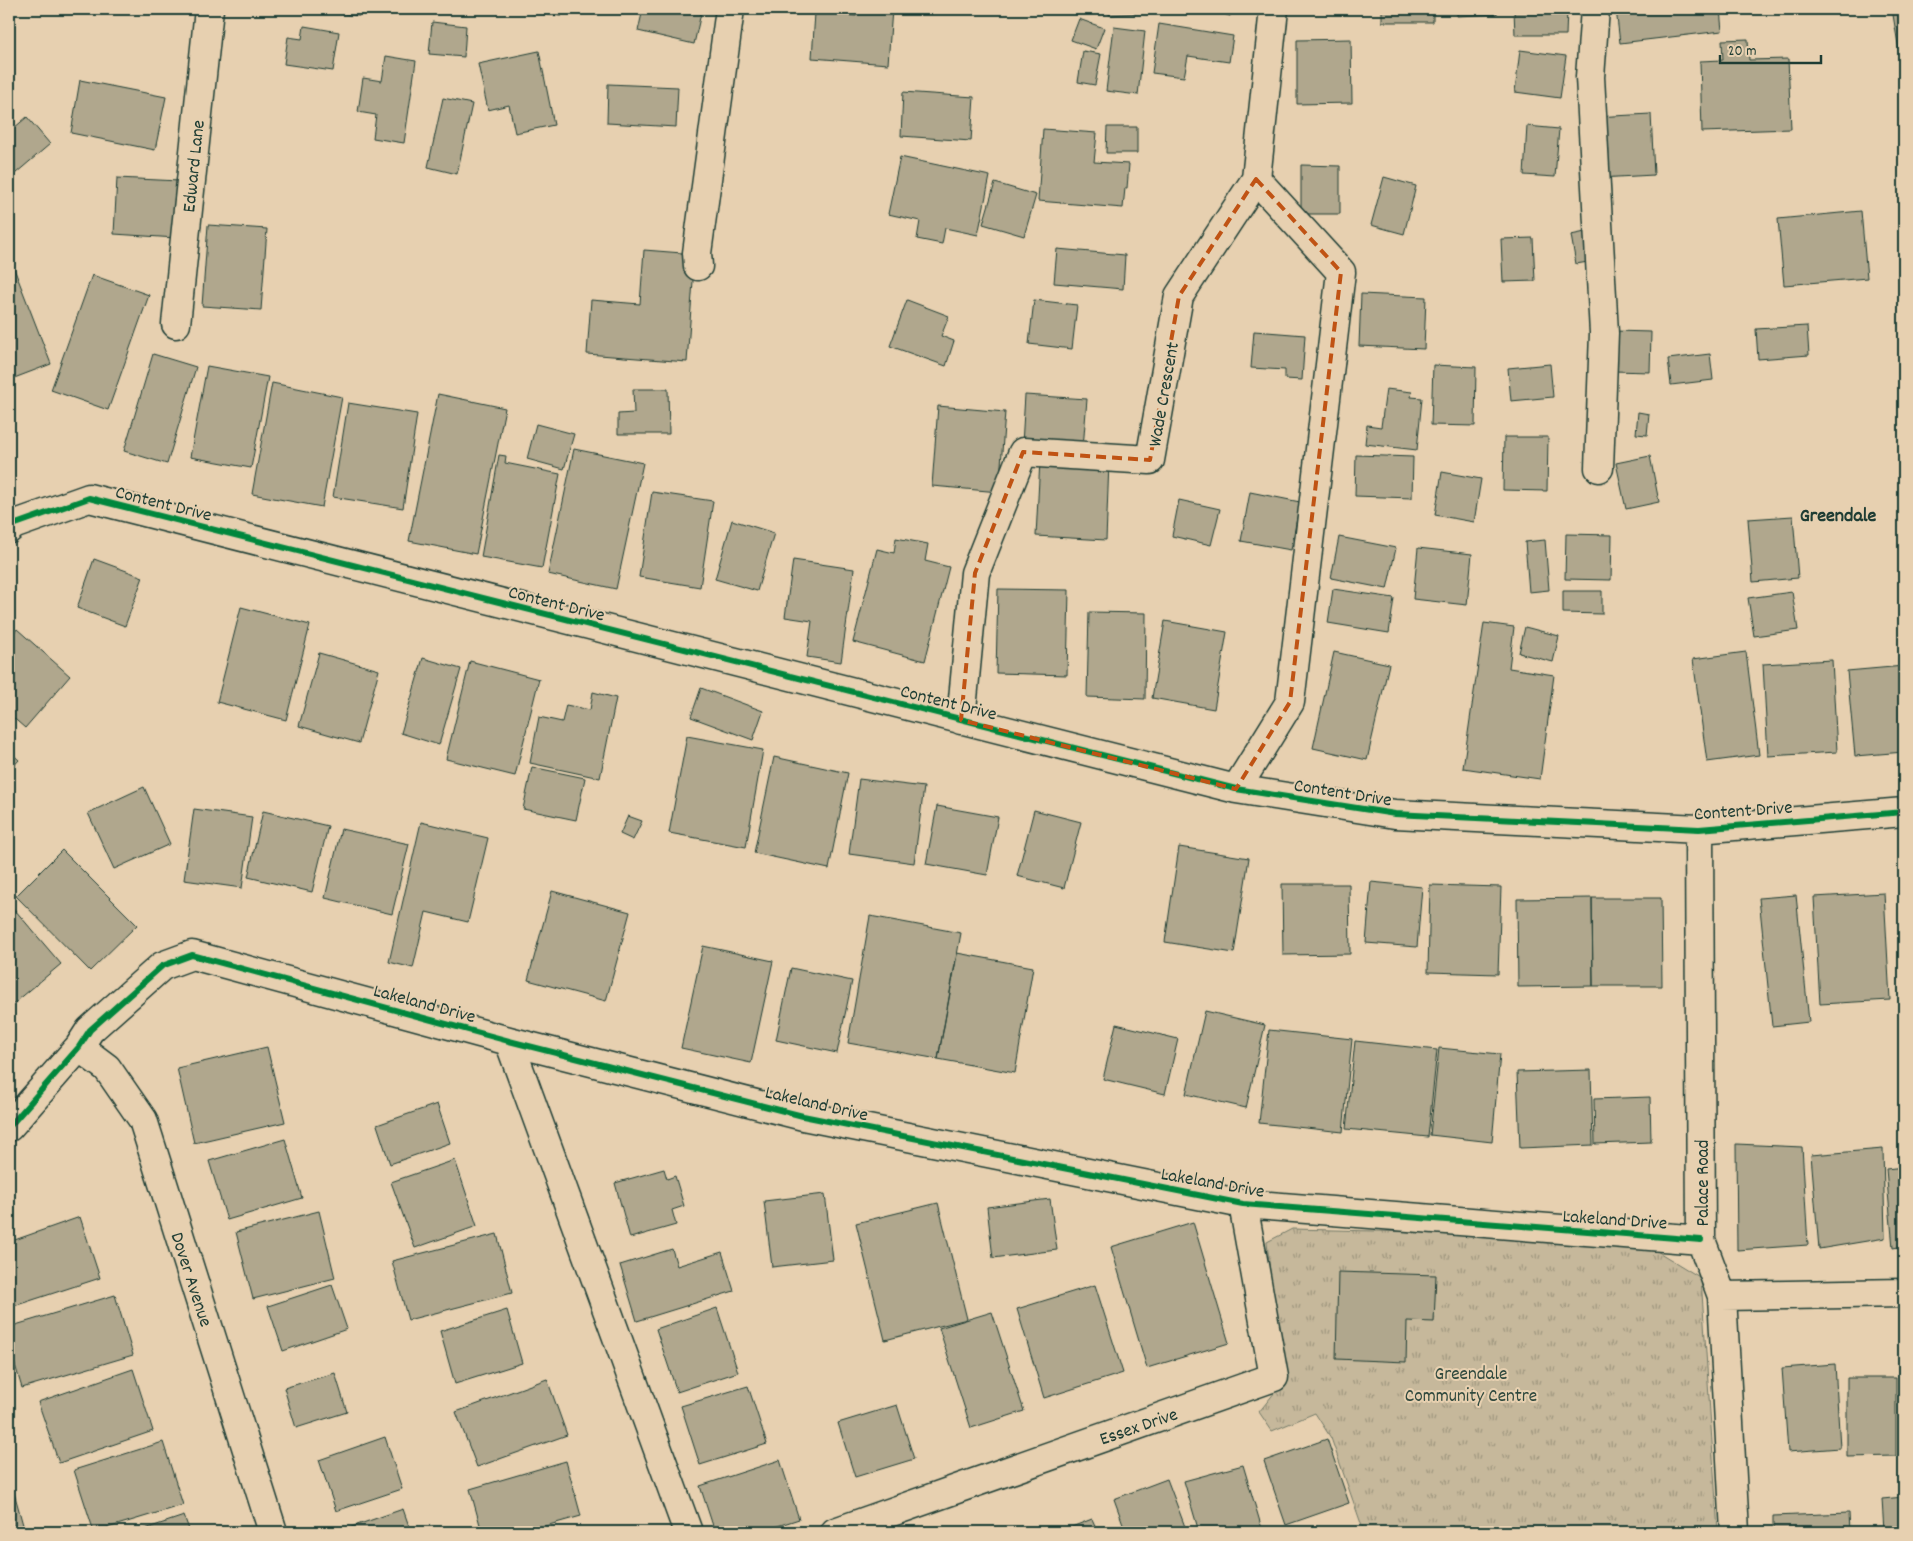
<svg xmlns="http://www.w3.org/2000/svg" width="1913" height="1541" viewBox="0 0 1913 1541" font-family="Dekko,sans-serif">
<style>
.grass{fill:url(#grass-tufts);stroke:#727a68}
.building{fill:#b0a78d;stroke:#1f3d34}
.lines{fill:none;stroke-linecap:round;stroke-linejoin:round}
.street-casing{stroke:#1f3d34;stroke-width:31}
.street{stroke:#e7d0b0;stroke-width:28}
.cycleway-casing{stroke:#e7d0b0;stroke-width:9}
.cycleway{stroke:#00873e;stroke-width:6}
.marked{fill:none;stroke:#c05314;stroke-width:4;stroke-dasharray:10 6;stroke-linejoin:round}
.labels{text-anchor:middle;stroke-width:4;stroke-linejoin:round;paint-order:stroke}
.street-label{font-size:19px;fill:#1f3d34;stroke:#e7d0b0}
.park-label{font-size:19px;fill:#30493e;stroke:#e7d0b0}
.neighbourhood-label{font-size:20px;font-weight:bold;fill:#1f3d34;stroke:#e7d0b0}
</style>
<defs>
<pattern id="grass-tufts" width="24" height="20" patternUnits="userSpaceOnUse" patternTransform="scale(1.25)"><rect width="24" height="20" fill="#c6b89b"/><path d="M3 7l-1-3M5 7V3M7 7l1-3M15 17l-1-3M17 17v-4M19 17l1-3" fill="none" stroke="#a0977f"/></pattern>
</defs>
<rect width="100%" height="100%" fill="#e7d0b0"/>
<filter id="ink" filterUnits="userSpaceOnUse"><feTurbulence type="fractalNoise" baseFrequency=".02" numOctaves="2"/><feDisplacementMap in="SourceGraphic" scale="10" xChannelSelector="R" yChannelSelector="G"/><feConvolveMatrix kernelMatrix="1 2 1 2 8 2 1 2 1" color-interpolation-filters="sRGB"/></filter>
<g filter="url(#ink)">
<path class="grass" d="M 1292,1229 L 1499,1234 L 1647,1245 L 1701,1278 L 1718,1532 L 1364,1532 L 1331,1438 L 1315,1413 L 1272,1431 L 1259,1412 L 1287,1377 L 1279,1365 L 1267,1242 Z"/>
<path class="building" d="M 328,9 L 359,9 L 359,16 L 328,12 Z
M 532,9 L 562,9 L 561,16 L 531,13 Z
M 643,9 L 683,9 L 701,13 L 694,44 L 638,31 Z
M 857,9 L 892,9 L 888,64 L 812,58 L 815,13 L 856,16 Z
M 1109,9 L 1145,9 L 1145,13 L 1109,15 Z
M 1206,9 L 1233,9 L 1230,16 Z
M 1382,9 L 1433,9 L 1433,22 L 1382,22 Z
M 1457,9 L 1497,9 L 1497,14 L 1457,16 Z
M 1616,9 L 1720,9 L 1722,31 L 1620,43 Z
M 1892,9 L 1904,9 L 1904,61 L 1901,62 Z
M 1514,10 L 1567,10 L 1566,35 L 1515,35 Z
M 1079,19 L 1104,28 L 1096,49 L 1071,40 Z
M 432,22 L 466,26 L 464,57 L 429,54 Z
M 1159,24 L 1233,36 L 1229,62 L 1188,56 L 1184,77 L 1152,73 Z
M 304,26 L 339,32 L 333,71 L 284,64 L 288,37 L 302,39 Z
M 1114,27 L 1145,31 L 1138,95 L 1106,91 Z
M 1351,39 L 1352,103 L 1297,104 L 1297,40 Z
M 1748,39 L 1749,60 L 1788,59 L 1791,129 L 1702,132 L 1700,61 L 1723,60 L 1722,40 Z
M 1520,50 L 1566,56 L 1560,98 L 1515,92 Z
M 539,51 L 554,125 L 515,133 L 509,105 L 488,110 L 478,64 Z
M 1083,51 L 1101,54 L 1095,85 L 1078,82 Z
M 386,56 L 416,61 L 404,143 L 373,138 L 376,115 L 358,112 L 363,78 L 382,81 Z
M 80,80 L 166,97 L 155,150 L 71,133 Z
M 608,84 L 678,87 L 676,127 L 607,123 Z
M 903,92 L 974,97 L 971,141 L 901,136 Z
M 443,98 L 472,104 L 457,174 L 428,167 Z
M 1651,114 L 1654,175 L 1599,178 L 1595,117 Z
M 27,117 L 50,144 L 9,179 L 9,122 L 14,128 Z
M 1527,126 L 1559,129 L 1555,177 L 1524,175 Z
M 1107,127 L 1137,127 L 1137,153 L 1106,153 Z
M 1043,129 L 1097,133 L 1094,162 L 1129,164 L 1127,188 L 1125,188 L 1123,208 L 1038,201 Z
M 900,157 L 990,176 L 978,235 L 945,228 L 942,244 L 917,239 L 920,221 L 888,214 Z
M 1301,165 L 1340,166 L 1340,214 L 1301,214 Z
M 1384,177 L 1416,186 L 1404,234 L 1371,225 Z
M 117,178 L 179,181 L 176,238 L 114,234 Z
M 995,183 L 1036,195 L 1024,236 L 983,224 Z
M 1861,211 L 1867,278 L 1784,285 L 1778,219 Z
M 208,225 L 267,229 L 261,310 L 202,306 Z
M 1590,231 L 1594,261 L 1576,264 L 1571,235 Z
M 1533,238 L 1535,281 L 1503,282 L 1501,239 Z
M 1057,249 L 1125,255 L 1123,289 L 1054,283 Z
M 644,250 L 695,254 L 687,362 L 587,354 L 591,300 L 640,304 Z
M 13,266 L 51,364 L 9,380 L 9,267 Z
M 92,275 L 149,295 L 108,410 L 51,390 Z
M 1361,294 L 1426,297 L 1424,349 L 1359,346 Z
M 907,300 L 949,316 L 941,336 L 954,341 L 946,366 L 890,346 Z
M 1034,300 L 1077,305 L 1072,349 L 1029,344 Z
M 1807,326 L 1809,355 L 1758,359 L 1756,329 Z
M 1254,331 L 1305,335 L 1302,380 L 1285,379 L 1285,370 L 1251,368 Z
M 1614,331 L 1651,332 L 1650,372 L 1613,371 Z
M 153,354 L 196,367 L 167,464 L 124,451 Z
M 1710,354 L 1713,380 L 1671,385 L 1668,359 Z
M 1550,364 L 1553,397 L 1511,401 L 1508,368 Z
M 1433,365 L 1476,367 L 1475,426 L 1431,425 Z
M 207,366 L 268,377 L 251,468 L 190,457 Z
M 272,383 L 342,397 L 322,507 L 252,494 Z
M 633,389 L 668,389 L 669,434 L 618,434 L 618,414 L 634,413 Z
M 1386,389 L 1412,392 L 1411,397 L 1422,398 L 1417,450 L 1365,444 L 1367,425 L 1381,427 Z
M 438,394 L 505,408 L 476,554 L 409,541 Z
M 1025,395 L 1087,399 L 1083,448 L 1022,444 Z
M 348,403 L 417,414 L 403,508 L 333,497 Z
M 938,406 L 1005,412 L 999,492 L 932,486 Z
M 1638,412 L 1649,414 L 1647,435 L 1636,434 Z
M 536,424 L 574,434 L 564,469 L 527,459 Z
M 1504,437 L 1548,437 L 1547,491 L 1503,490 Z
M 574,449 L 643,463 L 616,589 L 548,574 Z
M 499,455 L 506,456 L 505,463 L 560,474 L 542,568 L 481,557 Z
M 1356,455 L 1413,457 L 1412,498 L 1355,496 Z
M 1650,456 L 1659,502 L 1626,509 L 1616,463 Z
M 1040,460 L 1109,463 L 1106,540 L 1036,536 Z
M 1442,472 L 1481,479 L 1474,522 L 1435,515 Z
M 652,492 L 713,501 L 700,587 L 639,577 Z
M 1250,492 L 1300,502 L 1291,550 L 1241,541 Z
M 1179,500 L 1220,509 L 1211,545 L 1172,536 Z
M 1793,516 L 1798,578 L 1753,582 L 1748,519 Z
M 732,520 L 774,533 L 757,591 L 715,579 Z
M 1566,534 L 1612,535 L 1611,580 L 1565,579 Z
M 1339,537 L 1396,548 L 1387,589 L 1331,578 Z
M 896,538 L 928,544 L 925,561 L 949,567 L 925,661 L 853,642 L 877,549 L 894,553 Z
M 1545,540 L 1549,590 L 1529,592 L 1525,542 Z
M 1418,548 L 1472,554 L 1467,605 L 1413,599 Z
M 94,559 L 143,577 L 125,626 L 77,608 Z
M 793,560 L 854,569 L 841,662 L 807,657 L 812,621 L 785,617 Z
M 998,589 L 1069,590 L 1067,675 L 996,673 Z
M 1333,589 L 1394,598 L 1389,633 L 1328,623 Z
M 1563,591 L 1602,591 L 1602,614 L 1563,613 Z
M 1792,592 L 1798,630 L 1754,636 L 1748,598 Z
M 241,607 L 310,625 L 286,720 L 217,702 Z
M 1089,612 L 1146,613 L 1145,699 L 1087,697 Z
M 1165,621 L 1227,632 L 1214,709 L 1152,698 Z
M 1484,623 L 1514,627 L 1509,668 L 1554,675 L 1540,779 L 1463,768 Z
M 1525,627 L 1559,636 L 1553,662 L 1519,653 Z
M 17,629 L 70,676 L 25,728 L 9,714 L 9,639 Z
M 1334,652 L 1389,664 L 1367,760 L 1313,748 Z
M 1746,652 L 1759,755 L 1707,762 L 1693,659 Z
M 319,653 L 379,670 L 359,743 L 299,726 Z
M 423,658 L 461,669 L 439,745 L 401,733 Z
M 1832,660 L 1837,752 L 1768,756 L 1763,664 Z
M 470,661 L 539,679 L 515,776 L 446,759 Z
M 1904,666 L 1904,752 L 1855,756 L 1847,671 Z
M 701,688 L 763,711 L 753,740 L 691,717 Z
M 593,692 L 616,698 L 600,778 L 530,763 L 539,717 L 562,722 L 566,705 L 590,710 Z
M 687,736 L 763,750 L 746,847 L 669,833 Z
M 9,751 L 19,760 L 9,771 Z
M 774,757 L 848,773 L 829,869 L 754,853 Z
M 532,767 L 585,778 L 576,820 L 523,809 Z
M 859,779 L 924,787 L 914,863 L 849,854 Z
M 144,787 L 170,844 L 114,869 L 88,813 Z
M 937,806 L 998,817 L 987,875 L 926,864 Z
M 194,809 L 252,817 L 242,888 L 184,880 Z
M 1034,810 L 1081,822 L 1064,888 L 1017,876 Z
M 263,811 L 328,826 L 312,892 L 248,877 Z
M 628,816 L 642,821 L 633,840 L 620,834 Z
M 421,822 L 488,838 L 468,922 L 426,912 L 413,968 L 389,962 Z
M 341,829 L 409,844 L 392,914 L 325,898 Z
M 1179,847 L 1249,858 L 1234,953 L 1165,942 Z
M 62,850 L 137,925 L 90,971 L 16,896 Z
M 1371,882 L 1422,887 L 1417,947 L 1366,943 Z
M 1282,884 L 1349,884 L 1350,954 L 1283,955 Z
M 1430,885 L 1501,887 L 1498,974 L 1428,972 Z
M 552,891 L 630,912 L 606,1001 L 528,980 Z
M 1884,893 L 1890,1000 L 1820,1004 L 1814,897 Z
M 1796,895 L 1809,1022 L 1772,1026 L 1759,898 Z
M 1592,898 L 1661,898 L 1662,986 L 1593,986 Z
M 1592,898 L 1593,986 L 1518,987 L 1517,899 Z
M 9,903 L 61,964 L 11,1006 L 9,1003 Z
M 870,916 L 961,933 L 938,1059 L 848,1043 Z
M 703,946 L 773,961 L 751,1063 L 681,1048 Z
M 957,953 L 1033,967 L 1015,1073 L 938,1059 Z
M 791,968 L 852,981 L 837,1053 L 776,1040 Z
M 1205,1011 L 1265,1025 L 1246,1108 L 1186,1094 Z
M 1116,1024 L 1178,1039 L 1165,1094 L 1103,1079 Z
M 1269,1030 L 1352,1039 L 1343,1132 L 1259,1123 Z
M 1355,1041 L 1437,1050 L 1428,1137 L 1346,1129 Z
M 267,1047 L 285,1122 L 194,1143 L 177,1068 Z
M 1439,1048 L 1500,1054 L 1492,1142 L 1430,1135 Z
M 1591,1070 L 1593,1145 L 1520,1148 L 1517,1072 Z
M 1650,1097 L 1651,1142 L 1595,1144 L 1594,1099 Z
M 437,1104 L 450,1143 L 390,1164 L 377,1125 Z
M 285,1139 L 302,1198 L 227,1220 L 209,1161 Z
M 1736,1144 L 1802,1147 L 1808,1245 L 1737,1250 Z
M 1883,1149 L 1885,1238 L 1819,1249 L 1811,1155 Z
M 455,1160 L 477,1226 L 415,1248 L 391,1182 Z
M 1904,1167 L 1904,1246 L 1893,1248 L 1886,1169 Z
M 664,1169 L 667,1179 L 675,1176 L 684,1206 L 672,1210 L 676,1225 L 630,1238 L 615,1183 Z
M 825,1194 L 833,1260 L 772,1267 L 764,1201 Z
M 1050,1199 L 1057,1250 L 993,1258 L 987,1207 Z
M 938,1203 L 967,1319 L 885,1340 L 856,1223 Z
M 319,1211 L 335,1278 L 253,1299 L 236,1232 Z
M 80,1217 L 100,1278 L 14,1306 L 9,1292 L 9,1242 Z
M 1193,1222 L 1229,1343 L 1147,1368 L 1111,1247 Z
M 497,1234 L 512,1293 L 408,1320 L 392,1261 Z
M 672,1249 L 677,1266 L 722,1252 L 734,1291 L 637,1321 L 620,1265 Z
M 1338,1272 L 1436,1275 L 1434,1322 L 1407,1321 L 1406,1362 L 1336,1359 Z
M 332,1285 L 347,1329 L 283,1351 L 268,1306 Z
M 1095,1285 L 1123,1373 L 1044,1398 L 1017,1309 Z
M 115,1295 L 133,1355 L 22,1388 L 9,1345 L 9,1327 Z
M 717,1308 L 738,1372 L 677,1392 L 656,1329 Z
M 507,1310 L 522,1363 L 455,1384 L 440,1331 Z
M 992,1312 L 1024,1411 L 971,1428 L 939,1328 Z
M 1835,1364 L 1840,1448 L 1788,1452 L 1782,1368 Z
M 133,1369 L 153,1431 L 59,1463 L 38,1402 Z
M 335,1373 L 347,1412 L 296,1428 L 284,1388 Z
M 1847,1378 L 1896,1378 L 1896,1456 L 1847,1457 Z
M 547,1379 L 567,1435 L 477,1467 L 456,1412 Z
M 748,1386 L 767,1444 L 700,1465 L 681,1406 Z
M 897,1405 L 914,1459 L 855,1477 L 838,1423 Z
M 385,1437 L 402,1489 L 336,1511 L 319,1460 Z
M 1327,1439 L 1349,1503 L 1286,1525 L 1264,1461 Z
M 163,1442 L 183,1505 L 94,1532 L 74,1470 Z
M 780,1460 L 799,1519 L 759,1532 L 715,1532 L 700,1486 Z
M 566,1461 L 581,1516 L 524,1532 L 482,1532 L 470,1489 Z
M 1243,1465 L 1263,1532 L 1199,1532 L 1184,1481 Z
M 1167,1479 L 1187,1532 L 1126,1532 L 1114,1499 Z
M 13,1489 L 25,1532 L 9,1532 L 9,1491 Z
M 1904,1497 L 1904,1532 L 1884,1532 L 1882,1499 Z
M 403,1509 L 411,1532 L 337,1532 Z
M 1849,1513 L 1850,1532 L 1773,1532 L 1773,1516 Z
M 184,1516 L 190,1532 L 136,1532 Z
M 1092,1519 L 1098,1532 L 1059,1532 Z"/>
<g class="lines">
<g class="street-casing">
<path id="street" d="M 1595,9 L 1590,77 L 1604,333 L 1599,468
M 698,266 L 697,253 L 730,9
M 176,324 L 209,9
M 9,529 L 13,525 L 89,498 L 1236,789 L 1395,814 L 1699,829 L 1904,812
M 961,720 L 975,573 L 1023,452 L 1150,460 L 1179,296 L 1256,179 L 1274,9
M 1236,789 L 1290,702 L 1341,272 L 1256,179
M 1699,829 L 1701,1240 L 1722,1296 L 1735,1532
M 509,1041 L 688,1532
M 79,1047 L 107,1068 L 143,1120 L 273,1532
M 9,1127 L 79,1047 L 90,1030 L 162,966 L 192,955 L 509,1041 L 803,1116 L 1243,1204 L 1701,1240
M 1722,1296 L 1904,1293
M 835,1532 L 1274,1377 L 1243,1204"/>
</g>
<use href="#street" class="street"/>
<g class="cycleway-casing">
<path id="cycleway" d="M 9,529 L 13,525 L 89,498 L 1236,789 L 1395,814 L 1699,829 L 1904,812
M 9,1127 L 79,1047 L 90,1030 L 162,966 L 192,955 L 509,1041 L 803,1116 L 1243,1204 L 1701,1240"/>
</g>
<use href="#cycleway" class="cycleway"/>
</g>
</g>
<path class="marked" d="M 1256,179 L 1341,272 L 1290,702 L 1236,789 L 961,720 L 975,573 L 1023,452 L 1150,460 L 1179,296 Z"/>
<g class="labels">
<g class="street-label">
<text transform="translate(192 166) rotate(-84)" y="7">Edward Lane</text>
<text transform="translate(1162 394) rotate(-80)" y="7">Wade Crescent</text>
<text transform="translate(164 502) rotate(14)" y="7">Content Drive</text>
<text transform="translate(557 602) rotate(14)" y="7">Content Drive</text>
<text transform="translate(949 701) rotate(14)" y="7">Content Drive</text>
<text transform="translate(1343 791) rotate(9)" y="7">Content Drive</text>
<text transform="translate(1743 809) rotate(-4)" y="7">Content Drive</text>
<text transform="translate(425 1002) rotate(15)" y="7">Lakeland Drive</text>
<text transform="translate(817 1102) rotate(13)" y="7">Lakeland Drive</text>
<text transform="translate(1213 1181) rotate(10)" y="7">Lakeland Drive</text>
<text transform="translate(1701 1183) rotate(-90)" y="7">Palace Road</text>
<text transform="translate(1615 1218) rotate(4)" y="7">Lakeland Drive</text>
<text transform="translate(193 1279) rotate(72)" y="7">Dover Avenue</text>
<text transform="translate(1138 1425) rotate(-19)" y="7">Essex Drive</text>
</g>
<g class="park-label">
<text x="1471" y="1379">Greendale<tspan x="1471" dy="22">Community Centre</tspan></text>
</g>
<g class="neighbourhood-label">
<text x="1838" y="521">Greendale</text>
</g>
</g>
<rect width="1913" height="1541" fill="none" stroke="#e7d0b0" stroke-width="30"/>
<rect x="15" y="15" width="1883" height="1511" fill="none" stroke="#1f3d34" stroke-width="2" filter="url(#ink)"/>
<path d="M1720 55v8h101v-8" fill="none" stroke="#1f3d34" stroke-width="2.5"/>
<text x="1728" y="55" font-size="15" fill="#1f3d34" stroke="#e7d0b0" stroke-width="4" paint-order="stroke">20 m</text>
</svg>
